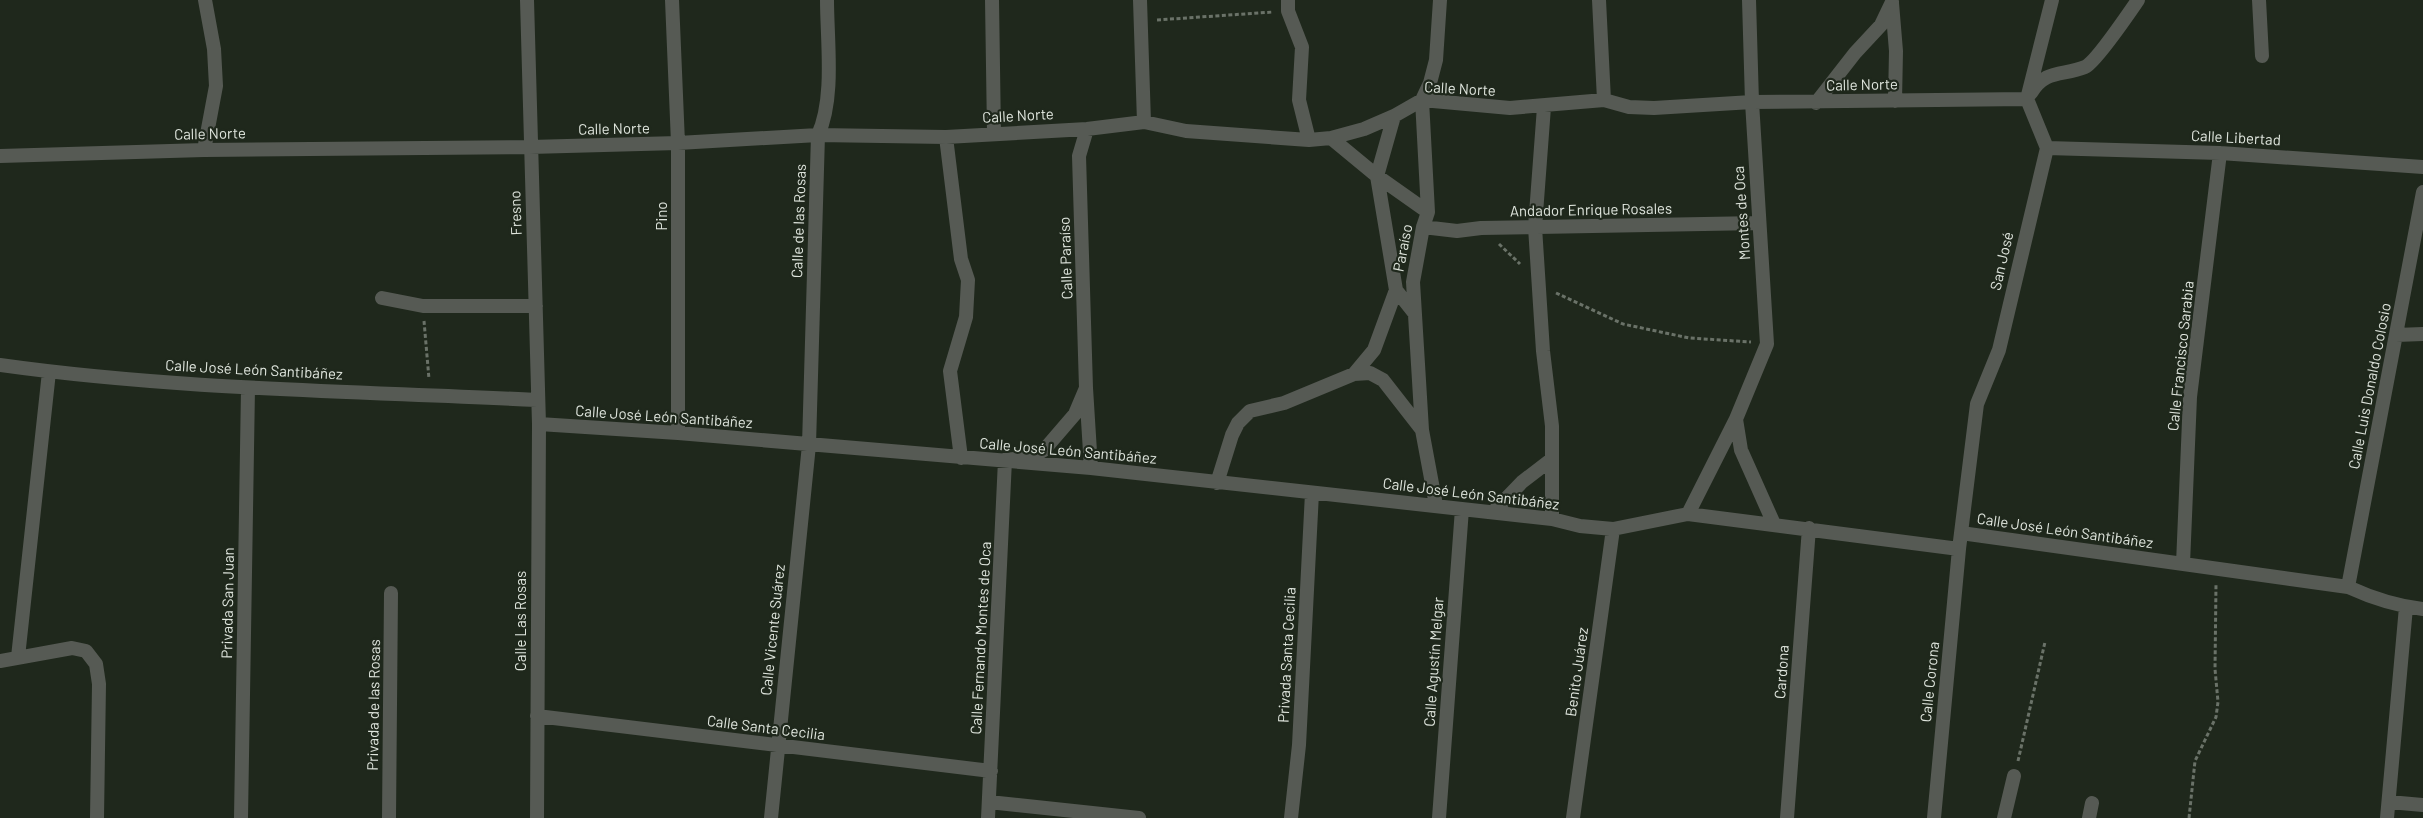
<svg xmlns="http://www.w3.org/2000/svg" width="2423" height="818" viewBox="0 0 2423 818" font-family="Barlow,sans-serif">
<style>
.lines{fill:none;stroke-linecap:round;stroke-linejoin:round}
.path{stroke:#6a7268;stroke-width:3;stroke-dasharray:4 2.5;stroke-linecap:butt}
.minor{stroke:#565a54;stroke-width:14}
.labels{text-anchor:middle;stroke-width:4.5;stroke-linejoin:round;paint-order:stroke}
.street-label{font-size:15px;fill:#dfe5dd;stroke:#1f281c}
</style>
<rect width="100%" height="100%" fill="#1f281c"/>
<g class="lines">
<path class="path" d="M 1157,20 L 1273,12
M 1499,244 L 1520,264
M 1556,293 L 1623,324 L 1689,338 L 1751,342
M 424,321 L 429,379
M 2018,761 L 2045,642
M 2189,818 L 2195,761 L 2216,717 L 2218,702 L 2215,669 L 2216,584"/>
<path class="minor" d="M 527,0 L 539,424 L 537,818
M 672,0 L 678,143 L 678,433
M 992,0 L 994,133
M 1140,0 L 1144,122
M 1288,0 L 1288,11 L 1302,47 L 1299,100 L 1309,140
M 1599,0 L 1604,100
M 2259,0 L 2262,56
M 1892,3 L 1896,51 L 1895,101
M 2031,93 C 2045,69 2063,76 2085,67 C 2096,62 2129,13 2138,0
M 1816,103 L 1855,53 L 1881,25 L 1892,2
M 1544,107 L 1535,227 L 1543,351 L 1552,426 L 1552,519
M 1394,116 L 1377,176 L 1396,290 L 1415,314
M 1087,129 L 1079,156 L 1086,388 L 1091,468
M 946,137 L 961,259 L 968,280 L 966,317 L 950,371 L 961,458
M 1331,138 L 1377,176 L 1428,212
M 2047,148 L 2220,153 L 2423,167
M 204,150 L 216,86 L 214,49 L 205,0
M 0,156 L 204,150 L 530,147 L 678,143 L 818,135 L 946,137 L 1087,129 L 1144,122 L 1186,131 L 1309,140 L 1331,138 L 1364,129 L 1394,116 L 1422,100 L 1510,108 L 1604,100 L 1629,107 L 1654,108 L 1752,102 L 2027,99
M 1423,227 L 1457,231 L 1481,228 L 1759,223
M 382,298 L 423,306 L 536,306
M 2396,335 L 2423,334
M 0,365 C 178,390 358,391 537,400
M 1354,374 L 1374,350 L 1396,290
M 1736,419 L 1741,450 L 1774,524
M 539,424 L 678,433 L 1091,468 L 1552,519 L 1580,526 L 1613,529 L 1688,514 L 1959,549 L 1961,533 L 2348,587 C 2372,598 2397,606 2423,609
M 1217,483 L 1232,435 L 1238,423 L 1250,411 L 1284,403 L 1354,374 L 1370,373 L 1383,380 L 1422,430
M 1436,505 L 1422,430 L 1413,282 L 1423,227 L 1428,212 L 1422,100 L 1430,83 L 1436,60 L 1440,0
M 1493,512 L 1522,482 L 1552,459
M 1688,514 L 1736,419 L 1767,344 L 1752,102 L 1749,0
M 1961,533 L 1977,404 L 1999,350 L 2047,148 L 2027,99 L 2052,0
M 2183,564 L 2190,397 L 2220,153
M 2348,587 L 2423,192
M 18,657 L 49,372
M 0,661 L 72,648 L 86,651 L 96,664 L 99,684 L 97,818
M 537,716 L 991,771
M 989,802 L 1139,818
M 2389,802 L 2423,805
M 241,818 L 248,388
M 389,818 L 391,593
M 771,818 L 809,445 L 818,135 C 835,98 827,41 827,0
M 988,818 L 1005,460 L 1032,457 L 1044,450 L 1075,414 L 1086,388
M 1291,818 L 1299,745 L 1312,493
M 1439,818 L 1462,509
M 1573,818 L 1613,529
M 1787,818 L 1809,528
M 1934,818 L 1959,549
M 2004,818 L 2014,776
M 2089,818 L 2092,803
M 2387,818 L 2406,607"/>
</g>
<g class="labels">
<g class="street-label">
<text transform="translate(1862 85) rotate(-1)" y="5">Calle Norte</text>
<text transform="translate(1460 89) rotate(3)" y="5">Calle Norte</text>
<text transform="translate(1018 116) rotate(-3)" y="5">Calle Norte</text>
<text transform="translate(614 129) rotate(-1)" y="5">Calle Norte</text>
<text transform="translate(210 134) rotate(-1)" y="5">Calle Norte</text>
<text transform="translate(2236 138) rotate(3)" y="5">Calle Libertad</text>
<text transform="translate(1591 210) rotate(-1)" y="5">Andador Enrique Rosales</text>
<text transform="translate(516 213) rotate(-92)" y="5">Fresno</text>
<text transform="translate(1742 213) rotate(-94)" y="5">Montes de Oca</text>
<text transform="translate(662 216) rotate(-90)" y="5">Pino</text>
<text transform="translate(799 221) rotate(-88)" y="5">Calle de las Rosas</text>
<text transform="translate(1403 248) rotate(-79)" y="5">Paraíso</text>
<text transform="translate(1066 258) rotate(-92)" y="5">Calle Paraíso</text>
<text transform="translate(2002 261) rotate(-77)" y="5">San José</text>
<text transform="translate(2181 356) rotate(-84)" y="5">Calle Francisco Sarabia</text>
<text transform="translate(254 370) rotate(3)" y="5">Calle José León Santibáñez</text>
<text transform="translate(2370 386) rotate(-79)" y="5">Calle Luis Donaldo Colosio</text>
<text transform="translate(664 417) rotate(4)" y="5">Calle José León Santibáñez</text>
<text transform="translate(1068 451) rotate(5)" y="5">Calle José León Santibáñez</text>
<text transform="translate(1471 494) rotate(7)" y="5">Calle José León Santibáñez</text>
<text transform="translate(2065 531) rotate(8)" y="5">Calle José León Santibáñez</text>
<text transform="translate(228 603) rotate(-89)" y="5">Privada San Juan</text>
<text transform="translate(521 621) rotate(-90)" y="5">Calle Las Rosas</text>
<text transform="translate(773 630) rotate(-84)" y="5">Calle Vicente Suárez</text>
<text transform="translate(981 638) rotate(-87)" y="5">Calle Fernando Montes de Oca</text>
<text transform="translate(1287 655) rotate(-87)" y="5">Privada Santa Cecilia</text>
<text transform="translate(1434 662) rotate(-86)" y="5">Calle Agustín Melgar</text>
<text transform="translate(1577 672) rotate(-82)" y="5">Benito Juárez</text>
<text transform="translate(1782 672) rotate(-86)" y="5">Cardona</text>
<text transform="translate(1930 682) rotate(-84)" y="5">Calle Corona</text>
<text transform="translate(374 705) rotate(-89)" y="5">Privada de las Rosas</text>
<text transform="translate(766 728) rotate(7)" y="5">Calle Santa Cecilia</text>
</g>
</g>
</svg>
